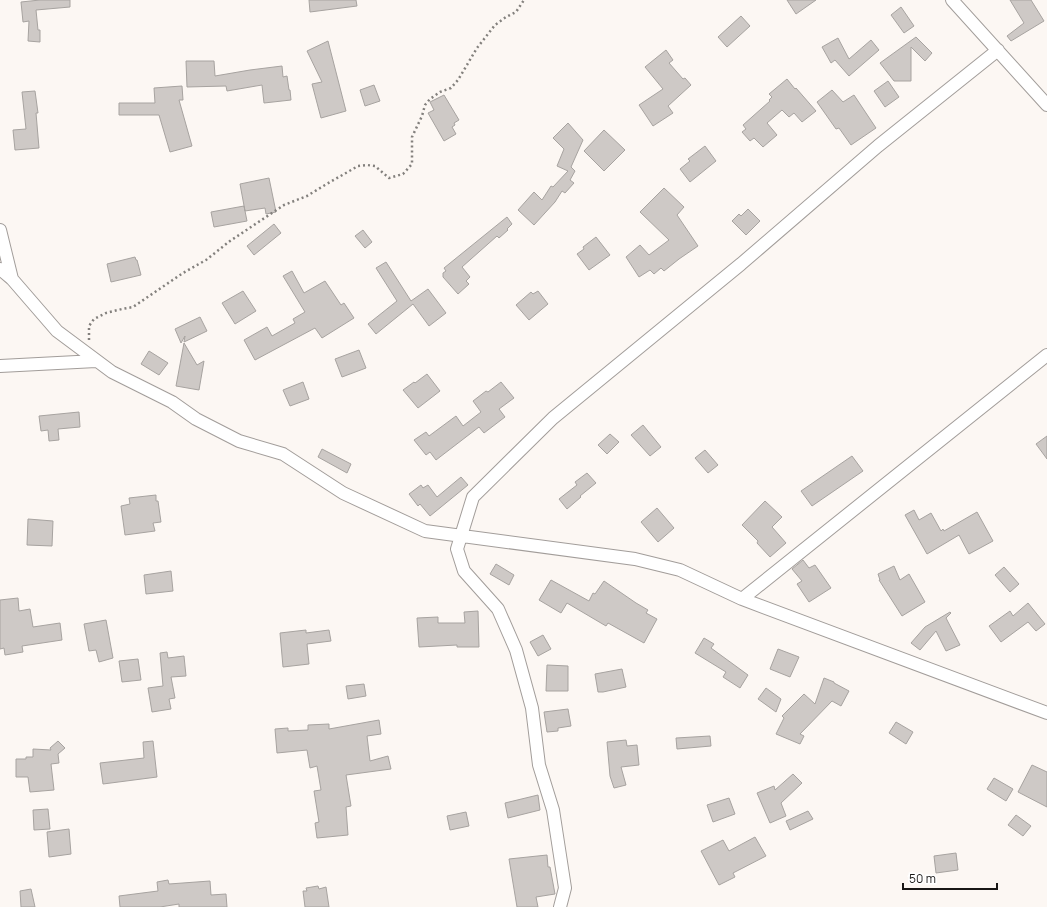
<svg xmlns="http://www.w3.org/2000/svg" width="1047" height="907" viewBox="0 0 1047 907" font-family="Manrope,sans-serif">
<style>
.building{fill:#cec9c6;stroke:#a7a3a0}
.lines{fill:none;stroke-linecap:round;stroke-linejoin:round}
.minor-casing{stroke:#a29d9a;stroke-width:14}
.path{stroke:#83807d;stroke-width:2.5;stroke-dasharray:2 3;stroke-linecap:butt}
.minor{stroke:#fff;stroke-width:12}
</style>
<rect width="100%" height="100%" fill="#fcf7f3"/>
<path class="building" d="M 40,0 L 70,0 L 70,7 L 36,10 L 38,30 L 40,30 L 40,42 L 28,41 L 29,21 L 23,22 L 21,2 Z
M 309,0 L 356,0 L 357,6 L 310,12 Z
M 787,0 L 816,0 L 796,14 Z
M 1010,0 L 1031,0 L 1044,21 L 1011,41 L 1007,36 L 1024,23 Z
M 901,7 L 914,26 L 904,33 L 891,15 Z
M 741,16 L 750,26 L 727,47 L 718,37 Z
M 916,37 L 932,53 L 925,61 L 911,47 L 911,81 L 894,81 L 880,63 Z
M 838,38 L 849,59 L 871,40 L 879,50 L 849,76 L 835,60 L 831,63 L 822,47 Z
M 328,41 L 346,111 L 321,118 L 312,84 L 322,82 L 307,51 Z
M 666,50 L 673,60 L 669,63 L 683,79 L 685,78 L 691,85 L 668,106 L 673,113 L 653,126 L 639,105 L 663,89 L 645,67 Z
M 186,61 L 214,61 L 215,76 L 250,70 L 282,66 L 283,77 L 287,76 L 289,90 L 290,90 L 291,100 L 264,103 L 262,85 L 227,91 L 226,86 L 187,87 Z
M 787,79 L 795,89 L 796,88 L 816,111 L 802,122 L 794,113 L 789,117 L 782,110 L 767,123 L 777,135 L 763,147 L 754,138 L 750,141 L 742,132 L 746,129 L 743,125 L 770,101 L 769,100 L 772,97 L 769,94 Z
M 888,81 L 899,97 L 885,107 L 874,91 Z
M 374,85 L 380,101 L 365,106 L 360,90 Z
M 182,86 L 183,100 L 179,100 L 192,146 L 170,152 L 159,115 L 119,115 L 119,103 L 155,103 L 154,88 Z
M 832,90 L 843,102 L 854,95 L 876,128 L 851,145 L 839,128 L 836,129 L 817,102 Z
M 35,91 L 38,113 L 36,113 L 39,148 L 15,150 L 13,130 L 26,129 L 22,92 Z
M 444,95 L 459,120 L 454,123 L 455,125 L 452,127 L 456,134 L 444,141 L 428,113 L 434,110 L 430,102 Z
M 568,123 L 583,140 L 571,167 L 575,171 L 570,180 L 574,183 L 565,193 L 562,191 L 555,202 L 534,225 L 518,210 L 534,192 L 542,200 L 551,186 L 553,187 L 568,171 L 557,166 L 564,149 L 553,138 Z
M 604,130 L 625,150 L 604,171 L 584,151 Z
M 705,146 L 716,161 L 690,182 L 680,169 L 690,161 L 688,159 Z
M 269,178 L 276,212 L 266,214 L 265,208 L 245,211 L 240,184 Z
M 664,188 L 684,207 L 677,215 L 698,246 L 679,259 L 664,271 L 661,268 L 654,274 L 650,270 L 639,277 L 626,257 L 640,245 L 649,255 L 669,240 L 640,212 Z
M 244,206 L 247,221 L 214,227 L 211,212 Z
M 748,209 L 760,221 L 746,235 L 732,221 L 739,214 L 741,216 Z
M 507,217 L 512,224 L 507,229 L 508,230 L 499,238 L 497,236 L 462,267 L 470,277 L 466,281 L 469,284 L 458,294 L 443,277 L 443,273 L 446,271 L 444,268 Z
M 274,224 L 281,233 L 254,255 L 247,246 Z
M 363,230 L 372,242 L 365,248 L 355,236 Z
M 596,237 L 610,255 L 589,270 L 577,254 L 584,249 L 583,247 Z
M 135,257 L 136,260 L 137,260 L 141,275 L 111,282 L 107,264 Z
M 386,262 L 411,301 L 428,289 L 446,313 L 429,326 L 413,304 L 376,334 L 368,324 L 397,301 L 376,268 Z
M 292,271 L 304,293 L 325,281 L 341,305 L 344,303 L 354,318 L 322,338 L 315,328 L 255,360 L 244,340 L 267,327 L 272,336 L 295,323 L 293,319 L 305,312 L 283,276 Z
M 243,291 L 256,311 L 235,324 L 222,303 Z
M 538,291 L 548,304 L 529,320 L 516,305 L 531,292 L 533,294 Z
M 200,317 L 207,331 L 184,342 L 185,336 L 181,343 L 175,329 Z
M 184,343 L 197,365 L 204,361 L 199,390 L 176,386 Z
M 359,350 L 366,368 L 342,377 L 335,359 Z
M 149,351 L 168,363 L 159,375 L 141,364 Z
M 427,374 L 440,391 L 418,408 L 403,390 L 414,382 L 415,383 Z
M 303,382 L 309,399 L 290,406 L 283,390 Z
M 501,382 L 514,398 L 499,409 L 505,417 L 484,433 L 479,427 L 436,460 L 430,452 L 426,455 L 414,440 L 426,432 L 429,436 L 456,416 L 463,426 L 481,412 L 473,401 L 486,391 L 488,392 Z
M 79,412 L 80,427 L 58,429 L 59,440 L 49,441 L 48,430 L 41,431 L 39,416 Z
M 643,425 L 661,447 L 650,456 L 631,435 Z
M 610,434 L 619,442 L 607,454 L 598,445 Z
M 1047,436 L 1047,459 L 1036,444 Z
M 322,449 L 351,464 L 347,473 L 318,457 Z
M 705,450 L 718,465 L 708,473 L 695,458 Z
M 852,456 L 863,471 L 812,506 L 801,491 Z
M 587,473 L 596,483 L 580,496 L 581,497 L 567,509 L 559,499 L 577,485 L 575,482 Z
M 461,477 L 468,485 L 430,516 L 420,504 L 418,506 L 409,494 L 421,485 L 423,488 L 428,485 L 437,497 Z
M 156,495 L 156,501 L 158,501 L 161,522 L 153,523 L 155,531 L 125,535 L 121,506 L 130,504 L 129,498 Z
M 765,501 L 782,517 L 772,527 L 786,543 L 770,557 L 757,543 L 758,541 L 742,525 Z
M 657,508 L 674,528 L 658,542 L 641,522 Z
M 914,510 L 919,520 L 931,513 L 941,531 L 943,529 L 944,531 L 977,512 L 993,541 L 969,554 L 959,535 L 927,554 L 905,515 Z
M 28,519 L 53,521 L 52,546 L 27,545 Z
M 803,560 L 809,568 L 815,565 L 831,588 L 809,602 L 797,584 L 802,581 L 792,569 Z
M 496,564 L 514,575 L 509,585 L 490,574 Z
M 894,566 L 900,580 L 909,574 L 925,602 L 902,616 L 879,580 L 880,580 L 878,574 Z
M 1004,567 L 1019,584 L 1010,592 L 995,575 Z
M 171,571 L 173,591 L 146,594 L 144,575 Z
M 551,580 L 589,601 L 593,593 L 595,594 L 604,581 L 636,603 L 648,610 L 646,613 L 657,619 L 644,643 L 608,623 L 606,626 L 567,603 L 561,613 L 539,600 Z
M 18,598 L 19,611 L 30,609 L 33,627 L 60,623 L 62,640 L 22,646 L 23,652 L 5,655 L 4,648 L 0,649 L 0,600 Z
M 1028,603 L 1045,624 L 1036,631 L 1028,622 L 1001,642 L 989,626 L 1010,611 L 1013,616 Z
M 478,611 L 479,647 L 457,647 L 457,645 L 419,647 L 417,618 L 438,617 L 438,623 L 465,623 L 464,612 Z
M 950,612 L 951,613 L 946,618 L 960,645 L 946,651 L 936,631 L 920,650 L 911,643 L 925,627 Z
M 106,620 L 113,658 L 99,662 L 96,650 L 89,651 L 84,624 Z
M 306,630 L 306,633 L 329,630 L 331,641 L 307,644 L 309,664 L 283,667 L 280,633 Z
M 543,635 L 551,649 L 538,656 L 530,642 Z
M 704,638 L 714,644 L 711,648 L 748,675 L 740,688 L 723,677 L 726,672 L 695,653 Z
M 778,649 L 799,657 L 790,677 L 770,669 Z
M 167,652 L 168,658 L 184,656 L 186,676 L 171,677 L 175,698 L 169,699 L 171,709 L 152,712 L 148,688 L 163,686 L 160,653 Z
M 138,659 L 141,680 L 122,682 L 119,661 Z
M 547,665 L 568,666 L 568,691 L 546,691 Z
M 622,669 L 626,687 L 603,692 L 598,692 L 595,674 Z
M 824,678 L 834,682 L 834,683 L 849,691 L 841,706 L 832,701 L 800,734 L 804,736 L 800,744 L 776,734 L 784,718 L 782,716 L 804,694 L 815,704 Z
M 364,684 L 366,696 L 348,699 L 346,686 Z
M 766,688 L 781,699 L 776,712 L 758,699 Z
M 568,709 L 571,726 L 558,728 L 558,731 L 547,732 L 544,712 Z
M 379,720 L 381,734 L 367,736 L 370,761 L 388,756 L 391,769 L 346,775 L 351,806 L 346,807 L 348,835 L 317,838 L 315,823 L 319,822 L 314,791 L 321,790 L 317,766 L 310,768 L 307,750 L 277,753 L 275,729 L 288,728 L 288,731 L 308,730 L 308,725 L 329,724 L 329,729 Z
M 896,722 L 913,732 L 906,744 L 889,733 Z
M 710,736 L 711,746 L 677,749 L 676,738 Z
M 626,740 L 627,746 L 637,745 L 639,765 L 621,767 L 626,785 L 614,788 L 610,776 L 607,742 Z
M 58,741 L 65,748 L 58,754 L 59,763 L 51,764 L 54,790 L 30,792 L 28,777 L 16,777 L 16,759 L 26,759 L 26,757 L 33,757 L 33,749 L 51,750 L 50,748 Z
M 153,741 L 157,777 L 103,784 L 100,763 L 144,758 L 143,742 Z
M 1032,765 L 1047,772 L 1047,807 L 1018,792 Z
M 793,774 L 802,783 L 781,803 L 786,816 L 770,823 L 757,793 L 774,786 L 775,790 Z
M 994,778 L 1013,789 L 1006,801 L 987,789 Z
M 538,795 L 540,810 L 508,818 L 505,803 Z
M 729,798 L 735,814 L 713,822 L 707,805 Z
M 48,809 L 50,829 L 34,830 L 33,810 Z
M 808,811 L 813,819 L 790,830 L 786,821 Z
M 466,812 L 469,826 L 450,830 L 447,816 Z
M 1016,815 L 1031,826 L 1023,836 L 1008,825 Z
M 69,829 L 71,854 L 49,857 L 47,832 Z
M 755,837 L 766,856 L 733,873 L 735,877 L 719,885 L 701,851 L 723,840 L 729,851 Z
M 956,853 L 958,870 L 936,873 L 934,856 Z
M 547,855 L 548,867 L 550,867 L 555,894 L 536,897 L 538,907 L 517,907 L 509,859 Z
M 168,880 L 169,884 L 210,881 L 211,895 L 226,894 L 227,907 L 179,907 L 179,904 L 160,907 L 120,907 L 119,896 L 158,891 L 157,882 Z
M 318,886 L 319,889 L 326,887 L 329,907 L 305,907 L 303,891 L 307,891 L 306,888 Z
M 31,889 L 35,907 L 21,907 L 20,891 Z"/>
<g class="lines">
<g class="minor-casing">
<path id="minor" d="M 952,0 L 1047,105
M 0,230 L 12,279
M 0,269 L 12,279 L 57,331 L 112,372 L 172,402 L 196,419 L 239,441 L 283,454 L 343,493 L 425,531 L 635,559 L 680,570 L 742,599 L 1047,713
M 0,366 L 96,361
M 742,599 L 1047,355
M 560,907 L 565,888 L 553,810 L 539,765 L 532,708 L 516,650 L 498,609 L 464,571 L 457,549 L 473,497 L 553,418 L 741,264 L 878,146 L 998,50"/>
</g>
<path class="path" d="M 89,340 L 89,326 L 94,319 L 106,313 L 122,309 L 133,307 L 183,273 L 206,260 L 230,241 L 284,205 L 307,196 L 325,185 L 358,166 L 367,165 L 375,166 L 389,178 L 403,174 L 412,164 L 412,137 L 422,116 L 425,105 L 430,99 L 440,92 L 451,88 L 458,80 L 477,48 L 495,25 L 506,17 L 516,12 L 524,0"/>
<use href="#minor" class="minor"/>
</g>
<path d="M903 883v6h94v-6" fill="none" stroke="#181615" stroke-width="2"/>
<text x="909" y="883" font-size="12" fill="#181615" stroke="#ffffff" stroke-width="3" paint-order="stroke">50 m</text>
</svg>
